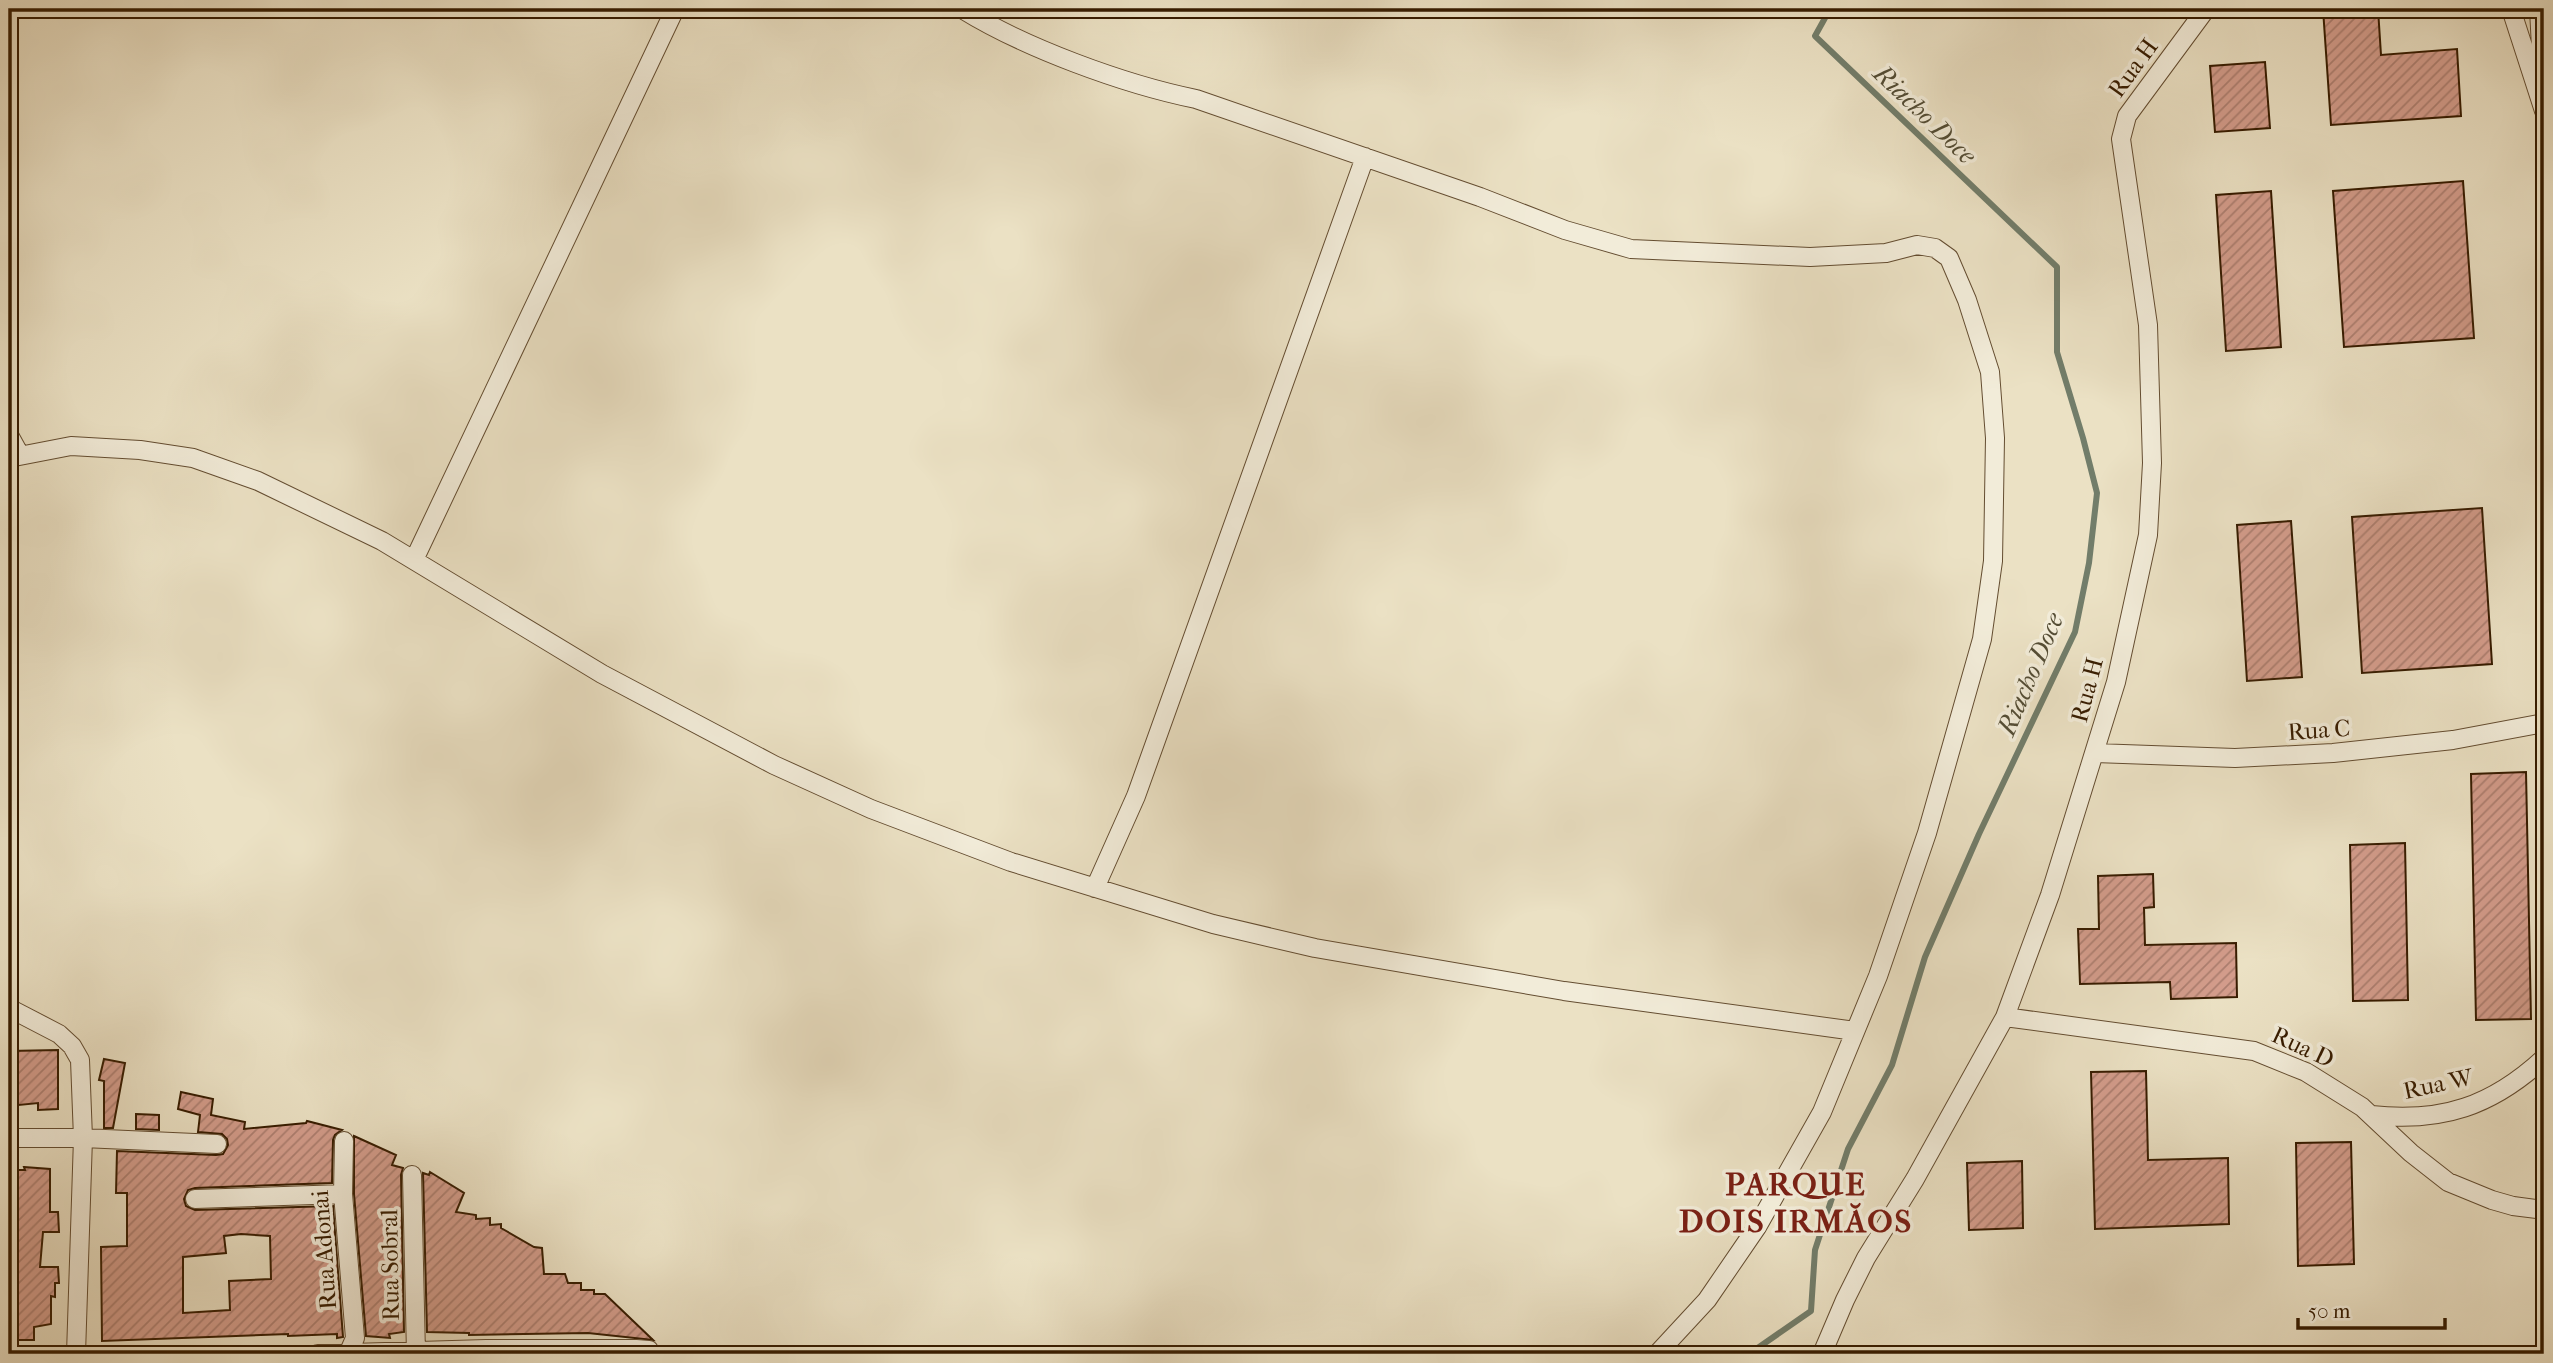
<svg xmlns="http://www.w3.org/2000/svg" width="2553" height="1363" viewBox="0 0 2553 1363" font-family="'IM FELL French Canon',serif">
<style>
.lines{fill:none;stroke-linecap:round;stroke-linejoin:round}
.stream{stroke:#727d6a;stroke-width:6}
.building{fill:url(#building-hatch);stroke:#371c00;stroke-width:2;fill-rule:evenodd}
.minor-casing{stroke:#644d31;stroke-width:20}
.minor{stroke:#f2ecd9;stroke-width:18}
.labels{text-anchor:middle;stroke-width:7;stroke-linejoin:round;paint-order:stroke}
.street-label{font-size:24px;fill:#371c00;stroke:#f2ecd9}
.water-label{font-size:26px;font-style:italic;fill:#544d35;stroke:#f2ecd9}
.district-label{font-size:32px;font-weight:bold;letter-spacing:2px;fill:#7a1f14;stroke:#f2ecd9}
</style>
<defs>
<pattern id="building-hatch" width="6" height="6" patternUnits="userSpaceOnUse" patternTransform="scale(1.75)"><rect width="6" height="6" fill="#d39c8b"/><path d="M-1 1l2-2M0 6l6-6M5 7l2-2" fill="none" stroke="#ac7e6f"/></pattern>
</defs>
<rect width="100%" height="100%" fill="#ebe1c4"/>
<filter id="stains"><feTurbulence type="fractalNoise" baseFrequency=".00286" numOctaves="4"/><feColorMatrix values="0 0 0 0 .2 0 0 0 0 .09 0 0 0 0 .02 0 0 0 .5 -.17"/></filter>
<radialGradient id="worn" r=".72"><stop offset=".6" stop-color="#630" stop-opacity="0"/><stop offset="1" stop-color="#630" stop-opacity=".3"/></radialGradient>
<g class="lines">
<path class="stream" d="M 1749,1354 L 1811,1311 L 1815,1250 L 1848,1149 L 1892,1065 L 1925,957 L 1979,834 L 2075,632 L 2089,563 L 2097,493 L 2083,438 L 2057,352 L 2057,267 L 1815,36 L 1830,9"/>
</g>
<path class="building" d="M 2323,9 L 2378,9 L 2381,55 L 2457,49 L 2461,116 L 2331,125 Z
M 2265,62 L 2270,128 L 2215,132 L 2210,66 Z
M 2463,181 L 2474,338 L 2344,347 L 2333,191 Z
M 2271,191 L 2281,347 L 2226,351 L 2216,195 Z
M 2482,508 L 2492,664 L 2362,673 L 2352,517 Z
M 2291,521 L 2302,677 L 2247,681 L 2237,525 Z
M 2526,772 L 2531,1019 L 2476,1020 L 2471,774 Z
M 2405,843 L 2408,1000 L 2353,1001 L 2350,845 Z
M 2153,874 L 2154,907 L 2144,908 L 2145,945 L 2236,943 L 2237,997 L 2171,999 L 2170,982 L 2080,984 L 2078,929 L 2099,929 L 2098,876 Z
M 58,1050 L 58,1109 L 38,1110 L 38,1103 L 9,1106 L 9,1051 Z
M 104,1059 L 125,1063 L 113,1128 L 104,1128 L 104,1081 L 99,1080 Z
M 2146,1071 L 2148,1160 L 2228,1158 L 2229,1224 L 2095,1229 L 2091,1072 Z
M 181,1092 L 213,1099 L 211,1115 L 245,1122 L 244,1129 L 306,1123 L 307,1121 L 342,1130 L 335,1135 L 333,1140 L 332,1183 L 195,1188 L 188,1190 L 184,1199 L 186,1206 L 195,1210 L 333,1206 L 343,1337 L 337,1338 L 337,1334 L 288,1336 L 288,1334 L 102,1341 L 101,1247 L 127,1246 L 127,1193 L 116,1193 L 117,1151 L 216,1155 L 223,1154 L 228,1145 L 227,1139 L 222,1134 L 198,1132 L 200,1115 L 178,1109 ZM 241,1234 L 270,1236 L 271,1279 L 229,1281 L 230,1310 L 183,1313 L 183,1257 L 226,1253 L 224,1236 Z
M 136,1114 L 159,1115 L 159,1130 L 136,1129 Z
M 354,1136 L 396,1155 L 392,1165 L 403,1168 L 401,1175 L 404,1332 L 389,1334 L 390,1338 L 366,1336 L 354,1194 Z
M 2351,1142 L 2354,1264 L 2298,1266 L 2296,1143 Z
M 2022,1161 L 2023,1228 L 1969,1230 L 1967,1163 Z
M 24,1167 L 50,1169 L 50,1212 L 58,1212 L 59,1232 L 43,1232 L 40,1267 L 58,1267 L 59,1283 L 55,1283 L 55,1297 L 51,1296 L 51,1324 L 34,1327 L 34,1340 L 16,1340 L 16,1321 L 9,1321 L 9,1170 L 25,1170 Z
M 430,1172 L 464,1193 L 456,1212 L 476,1215 L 476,1219 L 490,1218 L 490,1225 L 501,1224 L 501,1228 L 534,1247 L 542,1248 L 544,1274 L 565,1274 L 568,1283 L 581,1283 L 581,1290 L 594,1290 L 594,1294 L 605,1294 L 653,1340 L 588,1333 L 469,1335 L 469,1333 L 427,1332 L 423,1173 L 429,1175 Z"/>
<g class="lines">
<g class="minor-casing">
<path id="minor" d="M 962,9 C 1025,48 1123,84 1196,99 L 1480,197 L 1565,230 L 1631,249 L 1810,257 L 1886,253 L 1917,245 L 1935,248 L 1949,258 L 1967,300 L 1990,372 L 1995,438 L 1993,561 L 1982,639 L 1927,833 L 1878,976 L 1822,1112 L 1757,1227 L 1707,1300 L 1657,1354
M 2511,9 L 2544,111
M 2539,9 L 2543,86
M 9,435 L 20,455
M 9,458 L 71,446 L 140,450 L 193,458 L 258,481 L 382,541 L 602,674 L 774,765 L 871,809 L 1011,862 L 1213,924 L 1315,948 L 1564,991 L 1855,1031
M 414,560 L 675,9
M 2095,753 L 2235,758 L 2333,753 L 2453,740 L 2544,723
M 1095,888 L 1136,796 L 1365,157
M 9,1008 L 59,1034 L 72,1046 L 80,1060 L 83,1138 L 76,1354
M 2005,1017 L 2254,1051 L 2306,1072 L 2362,1107 L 2411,1153 L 2448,1182 L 2492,1200 L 2513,1206 L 2544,1210
M 2371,1115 C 2442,1123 2492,1106 2544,1058
M 9,1138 L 83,1138 L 217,1144
M 344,1141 L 343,1194 L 355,1338 L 348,1354
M 412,1175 L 416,1354
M 195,1199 L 343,1194
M 318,1354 L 486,1349 L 636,1349 L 649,1350 L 651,1354
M 1822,1354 L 1845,1300 L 1866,1258 L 1915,1179 L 2005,1017 L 2050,895 L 2116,682 L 2148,535 L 2152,463 L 2148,325 L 2121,139 L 2127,116 L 2206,9"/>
</g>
<use href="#minor" class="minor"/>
</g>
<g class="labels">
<g class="street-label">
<text transform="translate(2133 68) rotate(-54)" y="8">Rua H</text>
<text transform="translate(2087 690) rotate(-75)" y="8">Rua H</text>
<text transform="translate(2319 730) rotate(-4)" y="8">Rua C</text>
<text transform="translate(2303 1047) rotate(25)" y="8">Rua D</text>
<text transform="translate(2438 1084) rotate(-12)" y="8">Rua W</text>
<text transform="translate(324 1250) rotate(-94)" y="8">Rua Adonai</text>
<text transform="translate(390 1265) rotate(-91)" y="8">Rua Sobral</text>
</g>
<g class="water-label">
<text transform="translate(1925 114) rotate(44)" y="9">Riacho Doce</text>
<text transform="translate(2030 674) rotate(-67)" y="9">Riacho Doce</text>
</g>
<g class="district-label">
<text x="1796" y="1195">PARQUE<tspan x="1796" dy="37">DOIS IRMĂOS</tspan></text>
</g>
</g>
<rect width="2553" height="1363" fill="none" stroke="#ebe1c4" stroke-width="35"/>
<rect x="10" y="10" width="2532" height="1342" fill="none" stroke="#371c00" stroke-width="3.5"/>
<rect x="18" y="18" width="2518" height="1328" fill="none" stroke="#371c00" stroke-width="2"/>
<path d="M2298 1318v10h147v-10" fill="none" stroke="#371c00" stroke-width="3.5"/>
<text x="2308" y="1318" font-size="21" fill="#371c00" stroke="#f2ecd9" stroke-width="5" paint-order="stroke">50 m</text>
<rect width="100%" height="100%" filter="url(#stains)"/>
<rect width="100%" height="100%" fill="url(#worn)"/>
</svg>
